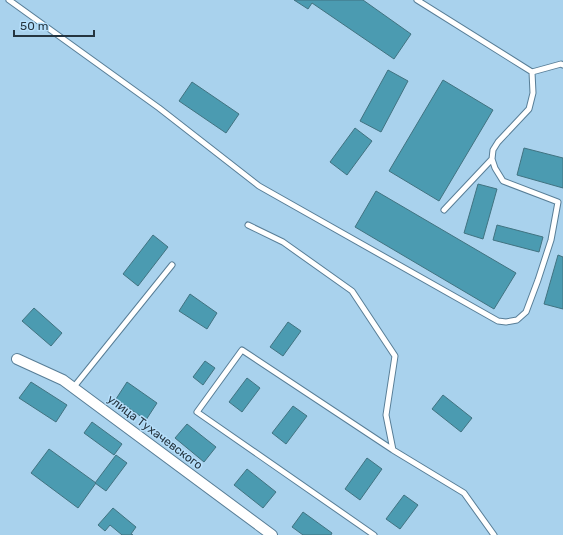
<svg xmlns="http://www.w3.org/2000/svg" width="563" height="535" viewBox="0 0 563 535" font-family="Rubik,sans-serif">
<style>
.building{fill:#4b9bb1;stroke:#417381}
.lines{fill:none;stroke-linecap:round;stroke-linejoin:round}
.lane-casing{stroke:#587e97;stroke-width:7}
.street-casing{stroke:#587e97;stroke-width:12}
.lane{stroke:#fff;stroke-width:5}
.street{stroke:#fff;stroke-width:10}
.labels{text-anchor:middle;stroke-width:3;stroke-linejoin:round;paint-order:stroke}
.street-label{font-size:12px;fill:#253540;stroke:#b6dffb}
</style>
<rect width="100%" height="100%" fill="#a9d2ed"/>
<path class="building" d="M 294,0 L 363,0 L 411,34 L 394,59 L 312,3 L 308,9 Z
M 388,70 L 408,81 L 381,132 L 360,121 Z
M 443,80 L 493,110 L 439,201 L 389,171 Z
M 192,82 L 239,114 L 226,133 L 179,101 Z
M 355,128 L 372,141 L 347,175 L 330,162 Z
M 524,148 L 563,158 L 563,188 L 517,175 Z
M 478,184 L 497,189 L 483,239 L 464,233 Z
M 376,191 L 516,273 L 494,309 L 355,227 Z
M 497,225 L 543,237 L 539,252 L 493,240 Z
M 153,235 L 168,247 L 138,286 L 123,274 Z
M 558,255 L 563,257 L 563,309 L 544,304 Z
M 190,294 L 217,313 L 207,329 L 179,311 Z
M 34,308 L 62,333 L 51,346 L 22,321 Z
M 288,322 L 301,331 L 283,356 L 270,347 Z
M 205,361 L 215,368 L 203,385 L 193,377 Z
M 247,378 L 260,388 L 242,412 L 229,402 Z
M 31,382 L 67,405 L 56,422 L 19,398 Z
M 127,382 L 157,403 L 146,420 L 116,399 Z
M 443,395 L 472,418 L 461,432 L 432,409 Z
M 293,406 L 307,416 L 286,444 L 272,433 Z
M 92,422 L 122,444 L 114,455 L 84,433 Z
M 187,424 L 216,447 L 204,462 L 175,438 Z
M 49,449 L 96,483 L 78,508 L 31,473 Z
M 116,455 L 127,463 L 106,491 L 95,483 Z
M 367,458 L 382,469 L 360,500 L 345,489 Z
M 247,469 L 276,492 L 263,508 L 234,485 Z
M 404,495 L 418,505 L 400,529 L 386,519 Z
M 113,508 L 136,527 L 131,534 L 133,535 L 122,535 L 110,525 L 105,531 L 98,525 Z
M 303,512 L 332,533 L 331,535 L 303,535 L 292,527 Z"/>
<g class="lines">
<g class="lane-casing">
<path id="lane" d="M 9,0 L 159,108 L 259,186 L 498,321 L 506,322 L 517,320 L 526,312 L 538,280 L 551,240 L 558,202 L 503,181 L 495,168 L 492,159 L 444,210
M 417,0 L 532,72 L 561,64 L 563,65
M 492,159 L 493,150 L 498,142 L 529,109 L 533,93 L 532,72
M 248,225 L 283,242 L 352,291 L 395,356 L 386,415 L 393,450 L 464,493 L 494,535
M 73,388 L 172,265
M 374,535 L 197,412 L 242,350 L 393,450"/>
</g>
<g class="street-casing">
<path id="street" d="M 17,359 L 63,380 L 272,535"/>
</g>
<use href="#lane" class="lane"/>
<use href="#street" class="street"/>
</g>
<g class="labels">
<g class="street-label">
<text transform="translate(155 432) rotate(37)" y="4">улица Тухачевского</text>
</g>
</g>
<path d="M14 30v6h80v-6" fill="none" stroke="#253540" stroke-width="2"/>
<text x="20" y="30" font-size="12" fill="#253540" stroke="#b6dffb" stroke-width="3" paint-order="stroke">50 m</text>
</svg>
